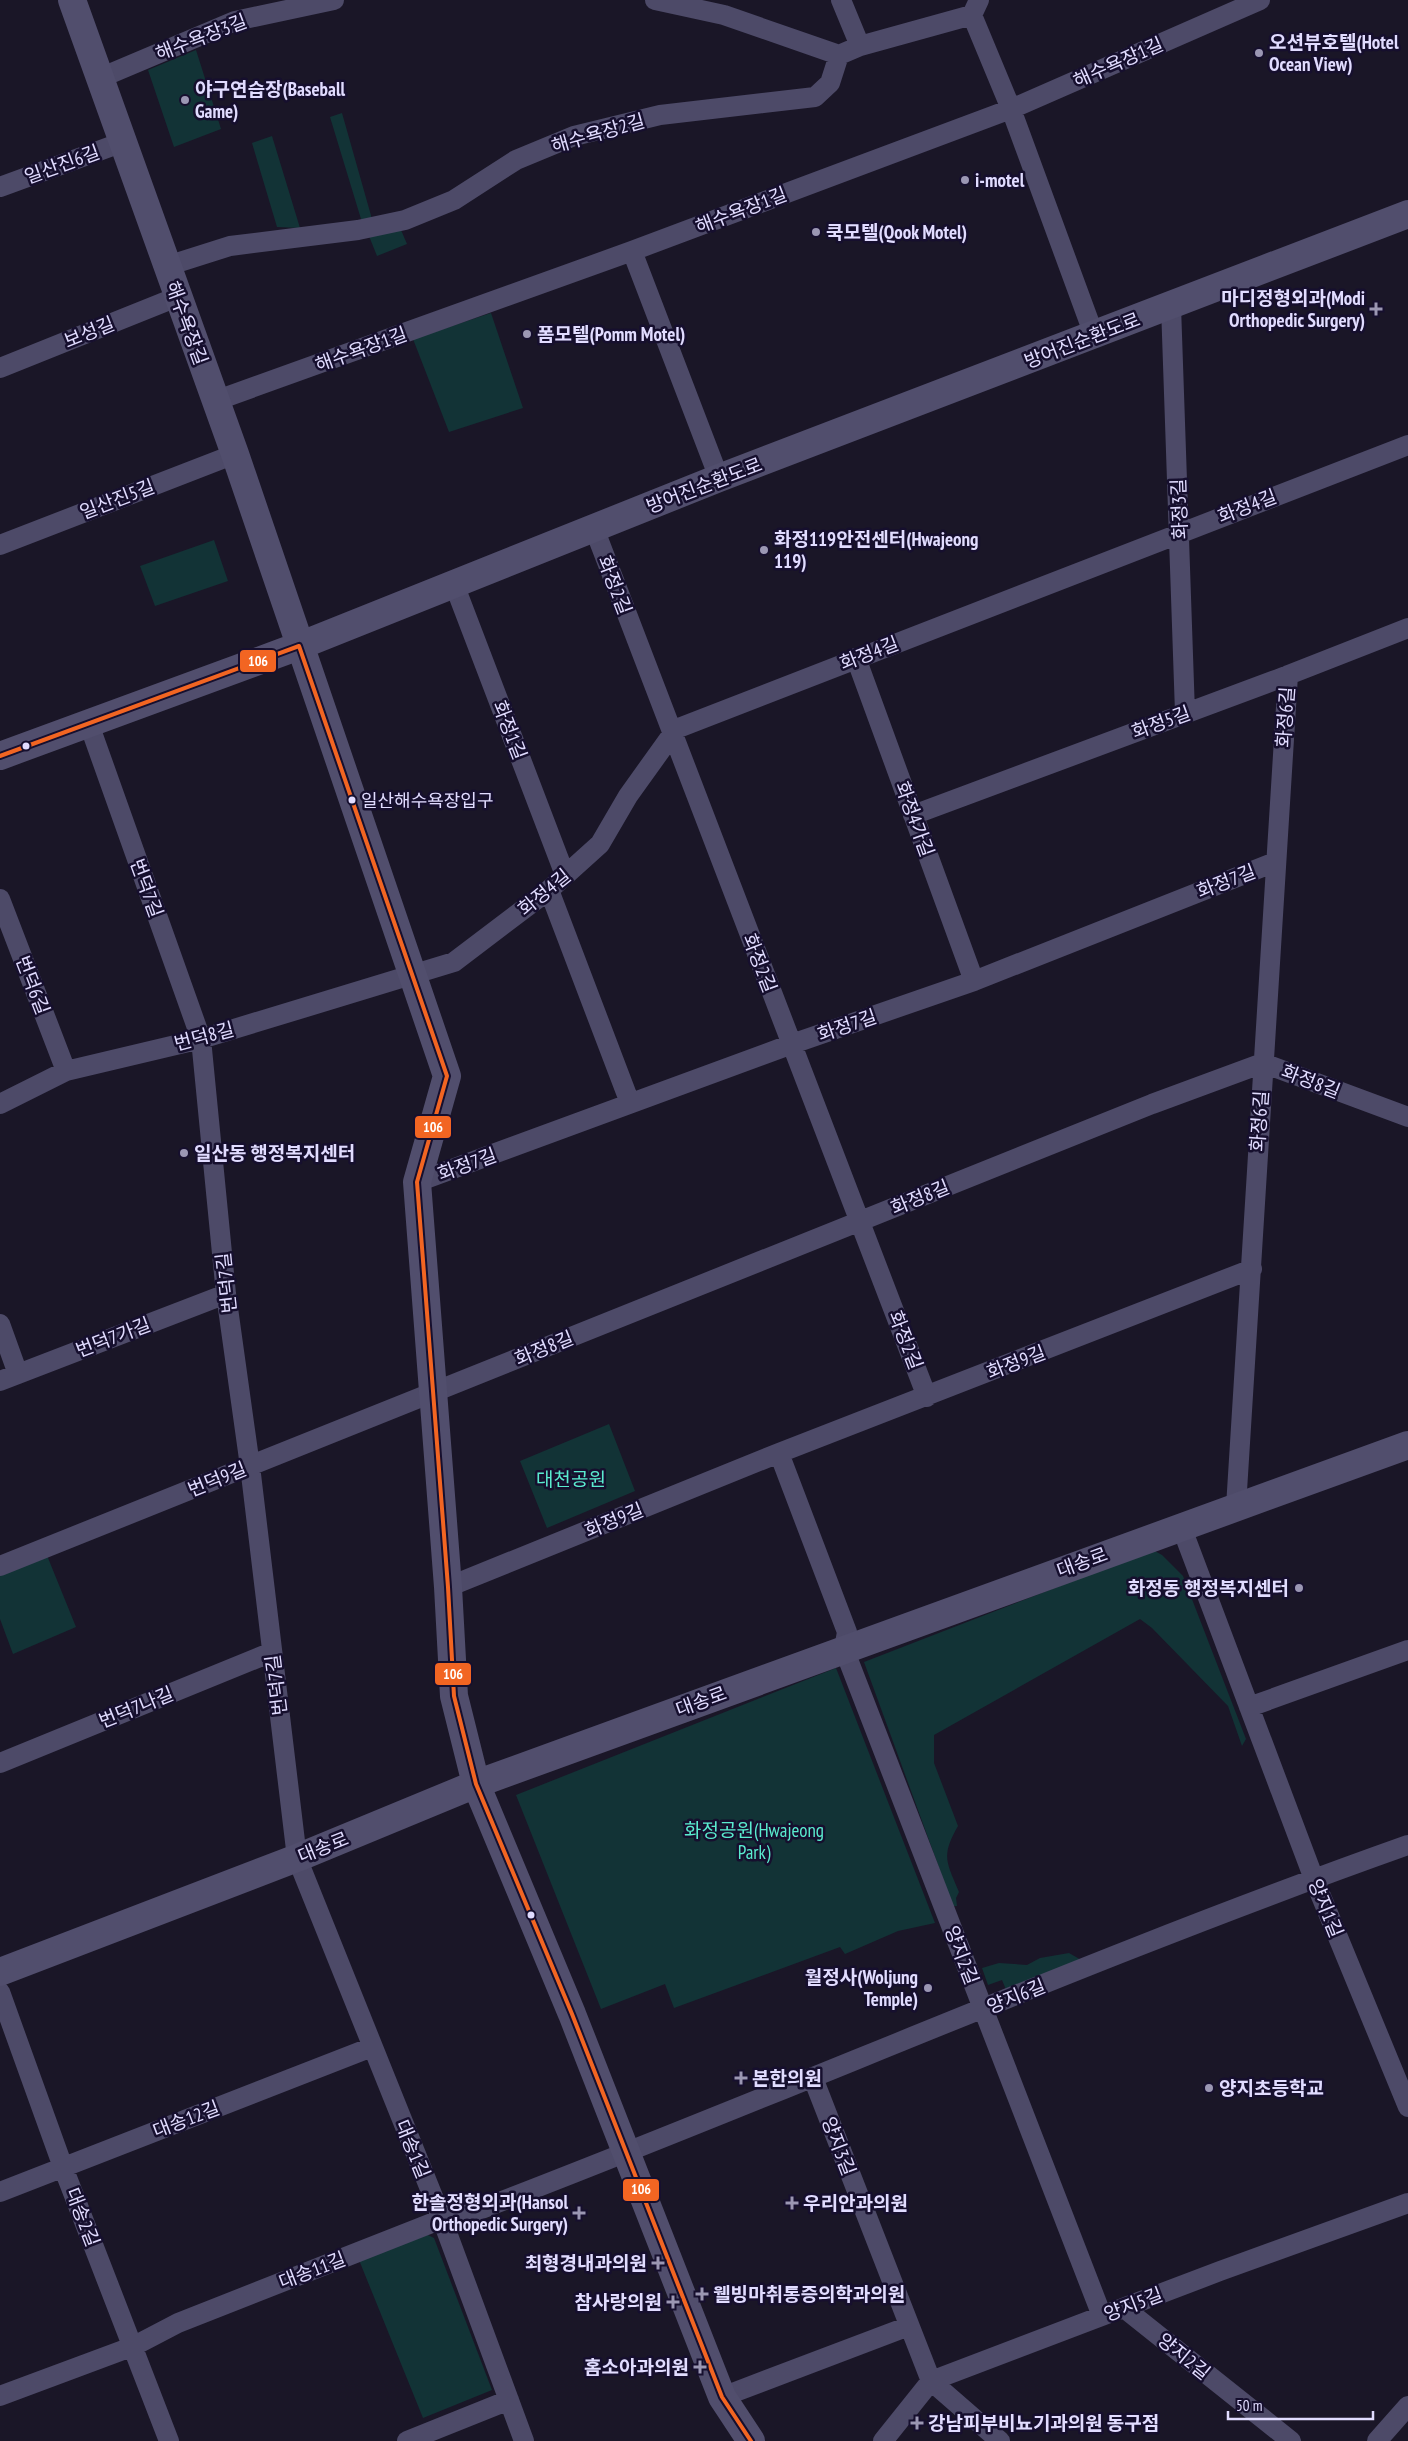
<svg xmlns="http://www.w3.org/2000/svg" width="1408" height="2441" viewBox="0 0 1408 2441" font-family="'PT Sans Narrow','Noto Sans KR',sans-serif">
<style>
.green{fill:#123336}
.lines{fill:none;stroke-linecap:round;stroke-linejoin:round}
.street{stroke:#4d4a68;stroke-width:20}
.secondary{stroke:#514e6d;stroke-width:28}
.bus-1-casing{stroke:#160f2e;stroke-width:8}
.bus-1{stroke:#f26522;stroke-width:4}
.poi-dot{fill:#9b97b3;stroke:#160f2e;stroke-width:2}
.bus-dot{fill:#e1dcff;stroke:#160f2e;stroke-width:2}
.labels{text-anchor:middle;stroke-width:5;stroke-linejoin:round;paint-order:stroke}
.bus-label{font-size:18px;fill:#e1dcff;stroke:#160f2e;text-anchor:start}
.street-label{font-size:19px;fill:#e1dcff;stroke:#160f2e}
.poi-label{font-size:19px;font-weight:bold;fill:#e1dcff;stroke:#160f2e;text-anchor:start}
.park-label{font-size:19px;fill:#5aeccf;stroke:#160f2e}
.line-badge{stroke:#160f2e;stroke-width:2}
.badge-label{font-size:14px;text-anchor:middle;font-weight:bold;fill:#fff}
</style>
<rect width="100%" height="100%" fill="#1a1627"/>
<path class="green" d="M 196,50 L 221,129 L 174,147 L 148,70 Z
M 342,113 L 372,219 L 361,219 L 330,117 Z
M 272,136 L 300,228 L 277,227 L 252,143 Z
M 401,230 L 407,244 L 377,256 L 369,236 Z
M 491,313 L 523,408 L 449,432 L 413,339 Z
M 214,540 L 228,581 L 155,606 L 140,566 Z
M 609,1424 L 635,1491 L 547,1528 L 520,1461 Z
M 1153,1550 L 1162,1555 L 1183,1576 L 1246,1739 L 1242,1746 L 1228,1706 L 1152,1628 L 1140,1619 L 934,1735 L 934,1763 L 958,1826 C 941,1856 946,1861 959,1892 L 956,1898 L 957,1906 L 953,1906 L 864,1662 Z
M 46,1553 L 76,1627 L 13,1654 L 0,1619 L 0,1569 Z
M 836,1668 L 935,1923 L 898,1931 L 845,1954 L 840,1947 L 674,2008 L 665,1984 L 601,2009 L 516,1795 Z
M 1069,1953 L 1083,1961 L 1007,1992 L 1002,1980 L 988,1985 L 982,1968 L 999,1963 L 1027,1965 L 1040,1958 Z
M 422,2232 L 434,2238 L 492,2390 L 423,2418 L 359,2260 Z"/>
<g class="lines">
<path class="street" d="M 655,0 L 724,15 L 839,55
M 841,0 L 860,46
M 972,15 L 1011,109 L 1094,335
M 100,78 L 235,21 L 334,0
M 0,187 L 123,142
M 632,251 L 719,478
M 167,266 L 230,246 L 358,230 L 405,220 L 454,200 L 516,160 L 574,136 L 660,115 L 815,97 L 830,83 L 839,55 L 860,46 L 972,15 L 979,0
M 1171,306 L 1185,713
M 0,368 L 177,297
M 215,401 L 632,251 L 1011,109 L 1260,0
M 594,528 L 927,1397
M 0,545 L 235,454
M 454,584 L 565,875
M 856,658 L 974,981
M 89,724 L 201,1039 L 226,1294 L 250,1466 L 297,1858 L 442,2219 L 524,2441
M 913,815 L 1278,679 L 1408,628
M 549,890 L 630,1103
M 0,899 L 66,1071
M 0,1104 L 66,1071 L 201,1039 L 454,962 L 549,890 L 600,844 L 628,796 L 676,729 L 1408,445
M 417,1182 L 792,1044 L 974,981 L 1275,862
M 0,1324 L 18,1374
M 0,1381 L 226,1294
M 779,1453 L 847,1632 L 844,1649 L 1102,2316
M 1236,1507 L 1288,675
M 1181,1526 L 1314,1879 L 1408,2107
M 0,1566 L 1152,1104 L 1263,1063 L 1408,1117
M 448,1587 L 779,1453 L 1252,1269
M 1249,1707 L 1408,1650
M 0,1763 L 272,1652
M 0,1992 L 63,2167 L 169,2441
M 813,2078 L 931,2381 L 1000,2441
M 0,2192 L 372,2047
M 1124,2308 L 1291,2441
M 0,2396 L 134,2346 L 178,2323 L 442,2219 L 463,2216 C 779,2096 1089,1958 1408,1845
M 722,2397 L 909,2326
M 407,2441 L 509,2400
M 883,2441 L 931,2381 L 1220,2271 L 1408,2203
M 1377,2441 L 1408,2406"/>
<path class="secondary" d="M 72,0 L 235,454 L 447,1076 L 417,1182 L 448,1587 L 454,1696 L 476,1784 L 572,2014 L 722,2397 L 751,2441
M 0,756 L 299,646 L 719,478 L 1408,214
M 0,1972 L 297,1858 L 476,1784 L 1408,1445"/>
<g class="bus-1-casing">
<path id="bus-1" d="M 0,756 L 299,646 L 447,1076 L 417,1182 L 448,1587 L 454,1696 L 476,1784 L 572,2014 L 722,2397 L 751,2441"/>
</g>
<use href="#bus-1" class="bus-1"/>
</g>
<g class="poi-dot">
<circle cx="1259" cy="53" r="5"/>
<circle cx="185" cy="100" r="5"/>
<circle cx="965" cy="180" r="5"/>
<circle cx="816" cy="232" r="5"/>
<path d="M1373.5 301.5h5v5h5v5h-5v5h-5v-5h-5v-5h5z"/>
<circle cx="527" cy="334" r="5"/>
<circle cx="764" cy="550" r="5"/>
<circle cx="184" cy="1153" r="5"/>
<circle cx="1299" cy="1588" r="5"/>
<circle cx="928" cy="1988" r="5"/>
<path d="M738.5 2070.5h5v5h5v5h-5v5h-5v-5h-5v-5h5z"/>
<circle cx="1209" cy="2088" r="5"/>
<path d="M789.5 2195.5h5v5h5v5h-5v5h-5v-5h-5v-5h5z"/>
<path d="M576.5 2205.5h5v5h5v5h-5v5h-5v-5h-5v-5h5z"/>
<path d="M655.5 2255.5h5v5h5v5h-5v5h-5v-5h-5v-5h5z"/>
<path d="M699.5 2286.5h5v5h5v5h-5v5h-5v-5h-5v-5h5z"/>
<path d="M670.5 2294.5h5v5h5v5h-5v5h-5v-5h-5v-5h5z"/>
<path d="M697.5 2359.5h5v5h5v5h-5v5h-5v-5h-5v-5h5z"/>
<path d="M914.5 2415.5h5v5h5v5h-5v5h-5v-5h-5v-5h5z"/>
</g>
<g class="bus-dot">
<circle cx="26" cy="746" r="4.5"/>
<circle cx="352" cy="800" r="4.5"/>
<circle cx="531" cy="1915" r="4.5"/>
</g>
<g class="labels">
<g class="bus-label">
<text x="361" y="807">일산해수욕장입구</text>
</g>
<g class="street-label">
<text transform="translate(201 37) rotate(-21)" y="7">해수욕장3길</text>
<text transform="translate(1118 62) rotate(-24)" y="7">해수욕장1길</text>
<text transform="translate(598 133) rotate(-16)" y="7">해수욕장2길</text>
<text transform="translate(62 164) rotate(-20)" y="7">일산진6길</text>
<text transform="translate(741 210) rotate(-21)" y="7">해수욕장1길</text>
<text transform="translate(187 323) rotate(70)" y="7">해수욕장길</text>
<text transform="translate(89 332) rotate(-22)" y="7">보성길</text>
<text transform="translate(1082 340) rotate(-21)" y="7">방어진순환도로</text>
<text transform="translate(361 349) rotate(-20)" y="7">해수욕장1길</text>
<text transform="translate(704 485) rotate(-21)" y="7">방어진순환도로</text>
<text transform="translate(117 499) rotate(-21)" y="7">일산진5길</text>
<text transform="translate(1247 506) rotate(-21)" y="7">화정4길</text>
<text transform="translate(1179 509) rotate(-92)" y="7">화정3길</text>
<text transform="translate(615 585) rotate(69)" y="7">화정2길</text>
<text transform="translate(869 653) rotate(-21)" y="7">화정4길</text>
<text transform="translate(1285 717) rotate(-86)" y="7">화정6길</text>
<text transform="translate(1161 722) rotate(-20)" y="7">화정5길</text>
<text transform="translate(510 730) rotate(69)" y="7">화정1길</text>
<text transform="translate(915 819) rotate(70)" y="7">화정4가길</text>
<text transform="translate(1226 881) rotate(-21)" y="7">화정7길</text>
<text transform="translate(147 888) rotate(70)" y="7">번덕7길</text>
<text transform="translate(544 892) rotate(-39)" y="7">화정4길</text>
<text transform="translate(760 963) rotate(69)" y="7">화정2길</text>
<text transform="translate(33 985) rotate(69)" y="7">번덕6길</text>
<text transform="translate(847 1025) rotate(-19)" y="7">화정7길</text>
<text transform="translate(204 1036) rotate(-15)" y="7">번덕8길</text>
<text transform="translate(1311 1081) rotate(21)" y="7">화정8길</text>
<text transform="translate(1259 1121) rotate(-86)" y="7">화정6길</text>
<text transform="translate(467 1164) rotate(-20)" y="7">화정7길</text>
<text transform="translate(920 1197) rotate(-22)" y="7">화정8길</text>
<text transform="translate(226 1283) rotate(-96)" y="7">번덕7길</text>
<text transform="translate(113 1337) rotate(-21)" y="7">번덕7가길</text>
<text transform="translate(906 1340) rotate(69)" y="7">화정2길</text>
<text transform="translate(544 1348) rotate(-22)" y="7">화정8길</text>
<text transform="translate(1016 1362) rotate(-21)" y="7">화정9길</text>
<text transform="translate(217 1479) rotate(-22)" y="7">번덕9길</text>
<text transform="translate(614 1520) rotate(-22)" y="7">화정9길</text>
<text transform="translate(1082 1562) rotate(-20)" y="7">대송로</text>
<text transform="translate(276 1685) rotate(-97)" y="7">번덕7길</text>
<text transform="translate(701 1701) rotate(-20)" y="7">대송로</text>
<text transform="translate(136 1707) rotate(-22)" y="7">번덕7나길</text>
<text transform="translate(323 1847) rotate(-22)" y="7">대송로</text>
<text transform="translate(1326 1908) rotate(68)" y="7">양지1길</text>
<text transform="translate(962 1955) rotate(69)" y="7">양지2길</text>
<text transform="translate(1016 1996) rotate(-22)" y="7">양지6길</text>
<text transform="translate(186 2119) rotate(-21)" y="7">대송12길</text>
<text transform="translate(839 2146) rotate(69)" y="7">양지3길</text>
<text transform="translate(413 2149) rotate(68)" y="7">대송1길</text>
<text transform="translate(83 2217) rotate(69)" y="7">대송2길</text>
<text transform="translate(312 2270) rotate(-21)" y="7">대송11길</text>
<text transform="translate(1133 2304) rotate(-21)" y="7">양지5길</text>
<text transform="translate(1184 2356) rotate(39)" y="7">양지2길</text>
</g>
<g class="poi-label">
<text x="1269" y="49">오션뷰호텔(Hotel<tspan x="1269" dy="22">Ocean View)</tspan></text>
<text x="195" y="96">야구연습장(Baseball<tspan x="195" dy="22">Game)</tspan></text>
<text x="975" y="187">i-motel</text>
<text x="826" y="239">쿡모텔(Qook Motel)</text>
<text x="1365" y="305" text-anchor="end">마디정형외과(Modi<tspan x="1365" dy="22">Orthopedic Surgery)</tspan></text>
<text x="537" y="341">폼모텔(Pomm Motel)</text>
<text x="774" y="546">화정119안전센터(Hwajeong<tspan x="774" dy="22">119)</tspan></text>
<text x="194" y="1160">일산동 행정복지센터</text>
<text x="1289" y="1595" text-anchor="end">화정동 행정복지센터</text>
<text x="918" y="1984" text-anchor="end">월정사(Woljung<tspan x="918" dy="22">Temple)</tspan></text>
<text x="752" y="2085">본한의원</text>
<text x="1219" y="2095">양지초등학교</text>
<text x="568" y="2209" text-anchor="end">한솔정형외과(Hansol<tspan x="568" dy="22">Orthopedic Surgery)</tspan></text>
<text x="803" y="2210">우리안과의원</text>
<text x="647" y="2270" text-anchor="end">최형경내과의원</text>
<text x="713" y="2301">웰빙마취통증의학과의원</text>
<text x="662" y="2309" text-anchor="end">참사랑의원</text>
<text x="689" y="2374" text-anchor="end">홈소아과의원</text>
<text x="928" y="2430">강남피부비뇨기과의원 동구점</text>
</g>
<g class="park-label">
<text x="571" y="1486">대천공원</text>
<text x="754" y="1837">화정공원(Hwajeong<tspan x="754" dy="22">Park)</tspan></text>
</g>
</g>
<g class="line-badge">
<rect x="239" y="649" width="38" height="24" rx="5" fill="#f26522"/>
<rect x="414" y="1115" width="38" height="24" rx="5" fill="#f26522"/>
<rect x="434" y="1662" width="38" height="24" rx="5" fill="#f26522"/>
<rect x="622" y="2178" width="38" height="24" rx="5" fill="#f26522"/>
</g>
<g class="badge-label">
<text x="258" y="666">106</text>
<text x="433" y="1132">106</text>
<text x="453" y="1679">106</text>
<text x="641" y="2194">106</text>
</g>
<path d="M1228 2411v8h145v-8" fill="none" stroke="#e1dcff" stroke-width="2.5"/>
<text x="1236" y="2411" font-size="15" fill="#e1dcff" stroke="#160f2e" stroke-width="4" paint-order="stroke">50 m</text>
</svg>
